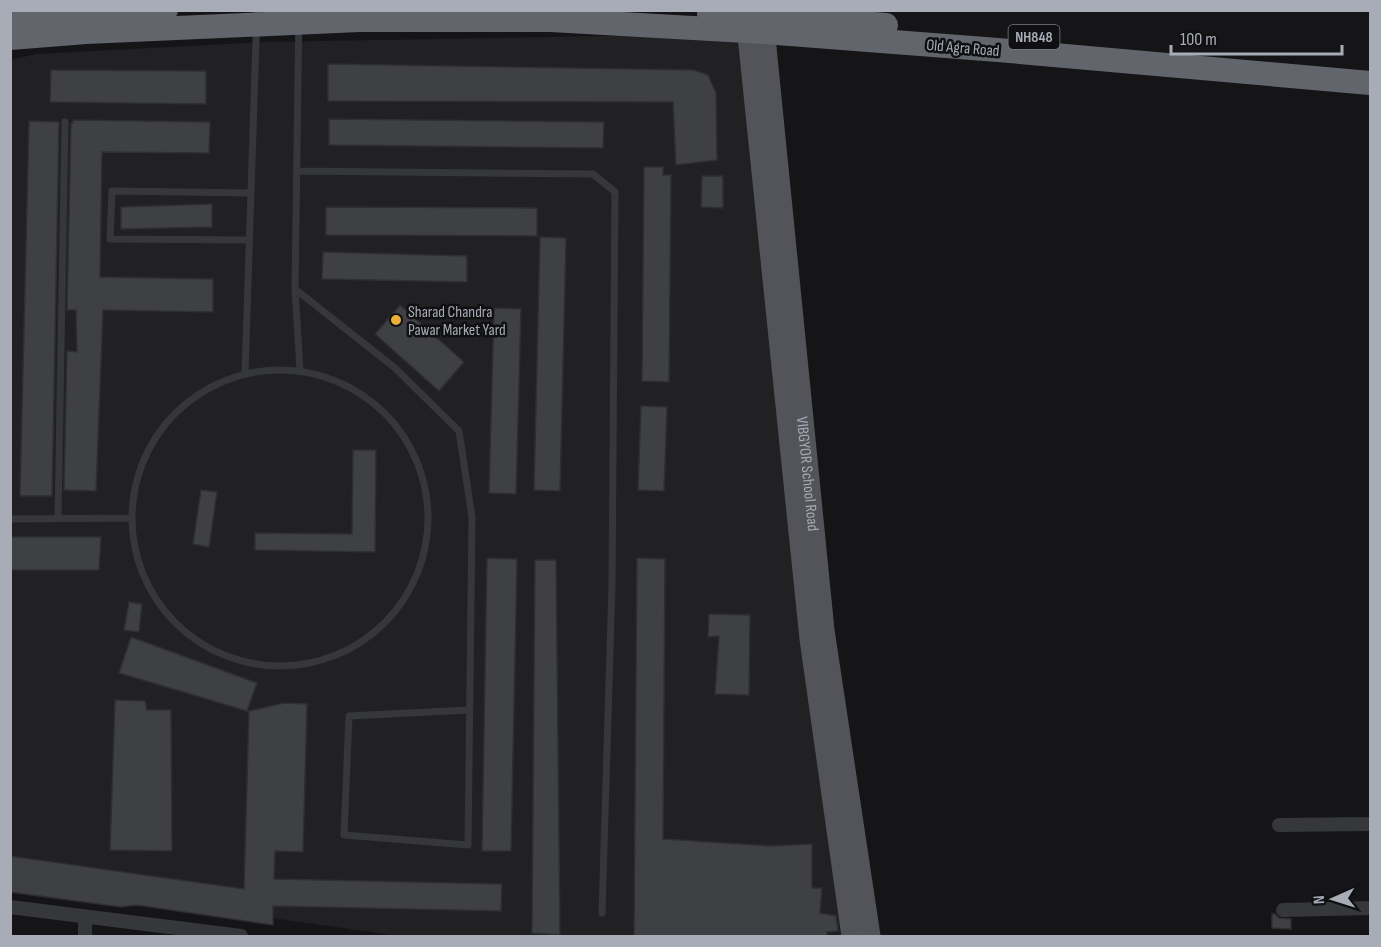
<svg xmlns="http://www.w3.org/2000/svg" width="1381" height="947" viewBox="0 0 1381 947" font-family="'Sofia Sans Condensed',sans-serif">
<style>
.built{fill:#212123}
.building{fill:#3f4043;stroke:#2f2f32;stroke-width:1.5}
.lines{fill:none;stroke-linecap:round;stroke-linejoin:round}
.lane{stroke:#36373b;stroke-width:7}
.street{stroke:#36373b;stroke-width:14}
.primary{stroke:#52545a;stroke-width:21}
.highway{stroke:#62656c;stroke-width:24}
.poi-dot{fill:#eab03a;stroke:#101012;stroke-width:2}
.labels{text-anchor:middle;stroke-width:5;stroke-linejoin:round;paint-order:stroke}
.shield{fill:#101012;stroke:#7a7d85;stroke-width:1.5}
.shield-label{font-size:15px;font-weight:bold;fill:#a7acb6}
.street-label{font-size:16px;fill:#a7acb6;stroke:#101012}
.poi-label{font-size:16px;fill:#a7acb6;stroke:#101012;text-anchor:start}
</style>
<rect width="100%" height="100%" fill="#151517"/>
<path class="built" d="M 720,34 L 734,39 L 745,48 L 855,936 L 399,936 L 11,881 L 11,60 L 36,54 L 264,42 Z"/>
<path class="building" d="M 328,64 L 694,70 L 708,75 L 716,93 L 717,160 L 676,165 L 673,102 L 328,101 Z
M 51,70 L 206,71 L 206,104 L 50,102 Z
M 329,119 L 604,122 L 603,148 L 329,145 Z
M 73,120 L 210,122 L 209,153 L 102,152 L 100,277 L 213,279 L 213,312 L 103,310 L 96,491 L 64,490 L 67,351 L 77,352 L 76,310 L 67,310 L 71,123 L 73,123 Z
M 29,121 L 59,122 L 52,496 L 20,496 Z
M 644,167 L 663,167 L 663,175 L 671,175 L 669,382 L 642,381 Z
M 702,176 L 723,176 L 723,208 L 701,207 Z
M 212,204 L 212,227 L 121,229 L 121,207 Z
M 326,207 L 537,208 L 537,236 L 326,235 Z
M 540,237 L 566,238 L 560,491 L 534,490 Z
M 323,252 L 467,256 L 467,282 L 322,279 Z
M 400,305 L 464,362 L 439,391 L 375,334 Z
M 494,308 L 521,309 L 516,494 L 489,493 Z
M 641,406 L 667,407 L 664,491 L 638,490 Z
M 353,450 L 376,450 L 375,552 L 255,550 L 255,533 L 352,534 Z
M 201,490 L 217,492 L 209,547 L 193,544 Z
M 10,537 L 101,537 L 99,570 L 10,570 Z
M 487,558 L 517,559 L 511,851 L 482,851 Z
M 637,558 L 665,559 L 663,839 L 770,846 L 812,844 L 812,888 L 822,888 L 820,913 L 836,916 L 838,931 L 827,932 L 827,936 L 634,936 Z
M 535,560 L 556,560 L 560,935 L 532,933 Z
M 129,602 L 142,604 L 139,632 L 124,630 Z
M 709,614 L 750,615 L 749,695 L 715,694 L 719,636 L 708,637 Z
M 131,637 L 257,683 L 247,711 L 119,673 Z
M 115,700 L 145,701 L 147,710 L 171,710 L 172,851 L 110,850 Z
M 284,703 L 307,704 L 303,852 L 275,851 L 274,879 L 502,884 L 501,911 L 273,906 L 273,925 L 137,905 L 121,907 L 10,892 L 10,856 L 244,889 L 249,711 Z
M 1272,914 L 1275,914 L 1279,918 L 1291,919 L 1291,929 L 1272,928 Z"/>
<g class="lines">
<path class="lane" d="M 299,10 L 295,289 L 300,370
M 297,171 L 593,174 L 615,192 L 612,585 L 602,913
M 249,240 L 110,239 L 112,191 L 251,193
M 295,289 L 395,368 L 459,431 L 472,517 L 468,845 L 344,835 L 349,716 L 469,710
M132 518a148 148 0 1 1 296 0a148 148 0 1 1-296 0Z
M 245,373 L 257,10
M 58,518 L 65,122
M 10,519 L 132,518"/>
<path class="street" d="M 1279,825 L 1370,824
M 10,907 L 241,936
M 1283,910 L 1370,908
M 85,916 L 85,936"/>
<g class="primary">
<path d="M 746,16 L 810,639 L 852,936"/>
<path id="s1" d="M 763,17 L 824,630 L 870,936"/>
</g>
<path class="highway" d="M 709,14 L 763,15 L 886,25
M 10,18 L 166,10
M 10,38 L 86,32 L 359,20 L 551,20 L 764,32 L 998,50 L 1370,83"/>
</g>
<circle class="poi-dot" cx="396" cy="320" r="6"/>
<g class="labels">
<rect class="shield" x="1008.5" y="25" width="51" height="24" rx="4.5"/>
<g class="shield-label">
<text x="1034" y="42">NH848</text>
</g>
<g class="street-label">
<text transform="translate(963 47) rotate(5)" y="6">Old Agra Road</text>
<text dy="6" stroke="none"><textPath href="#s1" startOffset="459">VIBGYOR School Road</textPath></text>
</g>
<g class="poi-label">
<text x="408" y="317">Sharad Chandra<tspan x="408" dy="18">Pawar Market Yard</tspan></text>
</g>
</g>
<rect width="1381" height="947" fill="none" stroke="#a7acb6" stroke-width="24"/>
<g transform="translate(1333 899) rotate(267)" stroke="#101012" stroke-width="4.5" paint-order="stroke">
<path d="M0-4.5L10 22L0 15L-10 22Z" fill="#a7acb6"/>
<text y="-9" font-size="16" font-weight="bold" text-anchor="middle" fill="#a7acb6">N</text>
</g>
<path d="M1171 45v9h171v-9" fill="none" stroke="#a7acb6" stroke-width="3"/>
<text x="1180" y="45" font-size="18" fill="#a7acb6" stroke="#101012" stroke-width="4.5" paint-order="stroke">100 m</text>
</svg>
